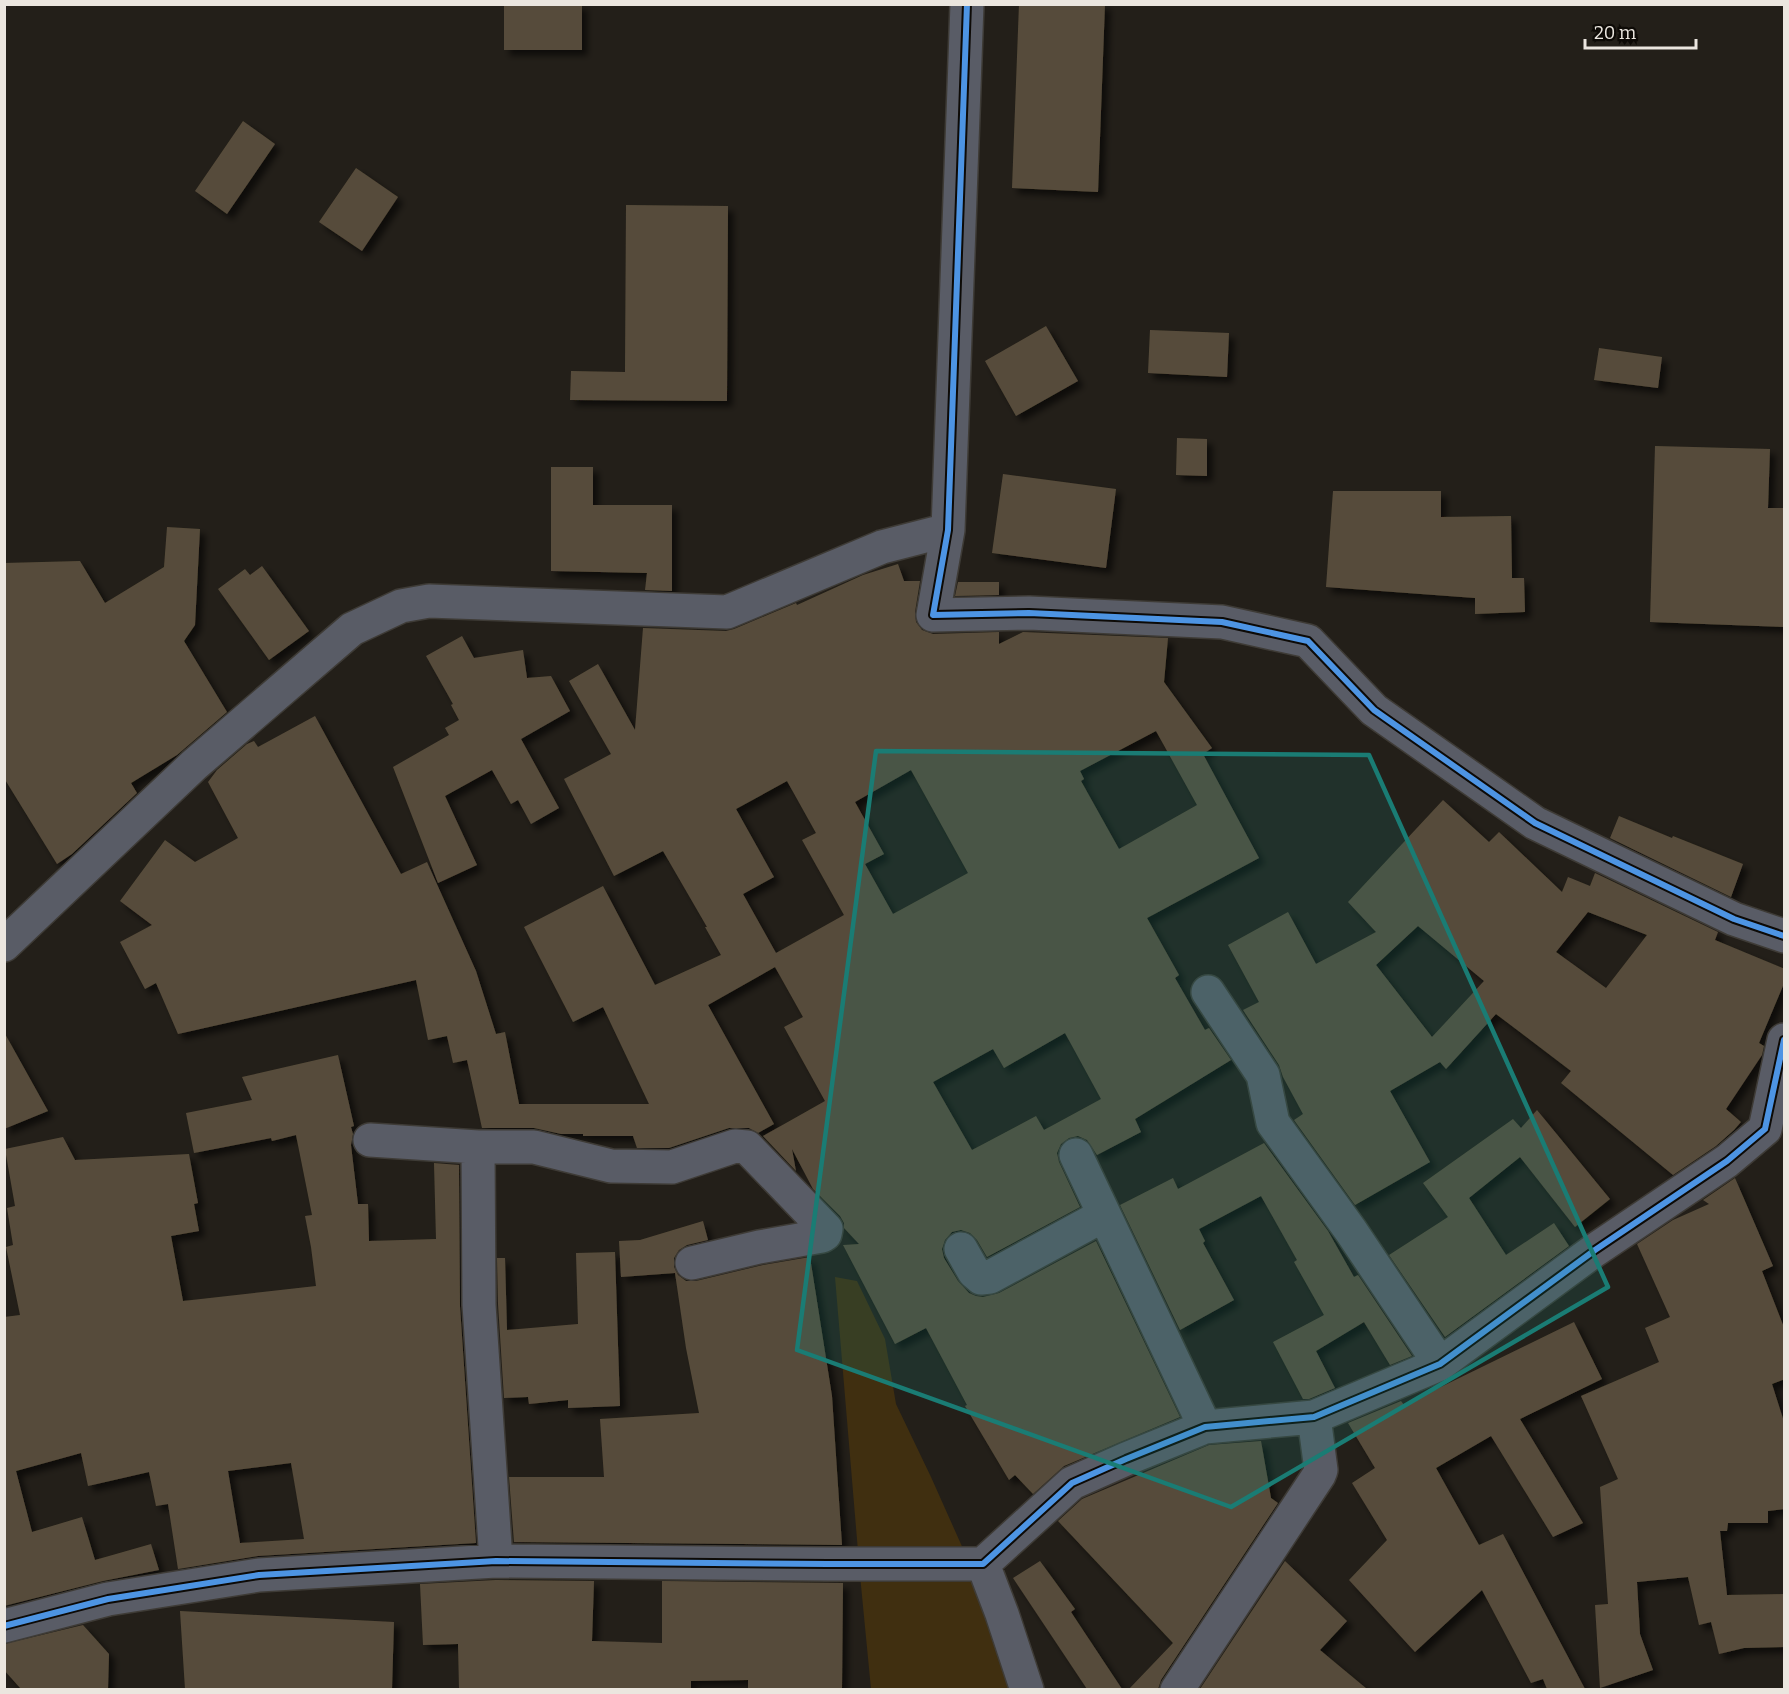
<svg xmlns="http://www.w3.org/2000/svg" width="1789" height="1694" viewBox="0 0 1789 1694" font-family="Bitter,serif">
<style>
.green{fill:#402f10}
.building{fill:#574c3a;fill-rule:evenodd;filter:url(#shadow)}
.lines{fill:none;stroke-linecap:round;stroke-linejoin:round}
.minor-casing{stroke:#3e3b36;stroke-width:36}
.minor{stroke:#595c66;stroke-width:33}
.cycleway-casing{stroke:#0d0a06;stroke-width:10}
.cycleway{stroke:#4d94e3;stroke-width:6}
.marked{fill:#1a7c74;fill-opacity:0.2;stroke:#1a7c74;stroke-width:4.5;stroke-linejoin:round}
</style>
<defs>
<filter id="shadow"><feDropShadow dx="5.5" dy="5.5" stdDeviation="3" flood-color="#0009"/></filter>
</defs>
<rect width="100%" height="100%" fill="#231f19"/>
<path class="green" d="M 835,1277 L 857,1281 L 885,1339 L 896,1404 L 931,1477 L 977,1580 L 1021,1689 L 871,1689 L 860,1575 Z"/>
<path class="building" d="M 504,4 L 582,4 L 582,50 L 504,50 Z
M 1019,4 L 1105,4 L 1098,192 L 1012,188 Z
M 243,121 L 275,144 L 227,214 L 195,191 Z
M 356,168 L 398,197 L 362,251 L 319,222 Z
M 626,205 L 728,206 L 727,401 L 570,400 L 571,371 L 625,372 Z
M 1046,326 L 1078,381 L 1016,416 L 985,361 Z
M 1150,330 L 1229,333 L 1227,377 L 1148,373 Z
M 1599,348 L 1662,357 L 1658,388 L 1594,380 Z
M 1177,438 L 1207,439 L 1207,476 L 1176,475 Z
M 1655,446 L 1770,449 L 1768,508 L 1785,508 L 1785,627 L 1650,622 Z
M 551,467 L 593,467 L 593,505 L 672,505 L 672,591 L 645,590 L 647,573 L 551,571 Z
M 1003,474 L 1116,489 L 1106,568 L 992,553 Z
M 1333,491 L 1441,491 L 1441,517 L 1511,516 L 1512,578 L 1524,578 L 1525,612 L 1475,614 L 1475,598 L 1326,587 Z
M 167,527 L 200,529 L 195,625 L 184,641 L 227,712 L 177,755 L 131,783 L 137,793 L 72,854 L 57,864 L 4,778 L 4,563 L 80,561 L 105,603 L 164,567 Z
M 898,564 L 904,581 L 920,581 L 915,612 L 916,622 L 922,630 L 933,634 L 999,632 L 999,644 L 1023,632 L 1168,638 L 1164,682 L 1212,748 L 1203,754 L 1259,858 L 1147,918 L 1179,975 L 1175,978 L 1205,1030 L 1209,1028 L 1231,1060 L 1135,1119 L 1141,1132 L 1097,1155 L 1087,1140 L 1078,1136 L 1069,1138 L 1061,1144 L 1057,1153 L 1059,1162 L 1080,1207 L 987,1257 L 977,1240 L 970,1233 L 961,1230 L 952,1232 L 945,1240 L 942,1249 L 944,1258 L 958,1281 L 969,1293 L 976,1296 L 983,1297 L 999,1293 L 1096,1241 L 1180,1417 L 1064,1466 L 1033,1494 L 1015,1475 L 1009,1480 L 965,1406 L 967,1405 L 926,1328 L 895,1344 L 843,1245 L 859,1244 L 844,1228 L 844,1223 L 840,1216 L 813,1189 L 792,1149 L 796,1171 L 763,1136 L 825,1101 L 784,1027 L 803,1017 L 775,967 L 708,1005 L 774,1124 L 758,1133 L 749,1128 L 729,1128 L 669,1148 L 637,1148 L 633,1136 L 583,1136 L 583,1134 L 561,1134 L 534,1128 L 482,1128 L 467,1060 L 453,1063 L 447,1036 L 428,1040 L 416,980 L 178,1034 L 156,983 L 145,989 L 120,942 L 152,925 L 120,901 L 165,840 L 195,862 L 238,838 L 208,782 L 217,770 L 247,744 L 254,741 L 258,747 L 315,716 L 401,874 L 427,862 L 476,971 L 496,1034 L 505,1032 L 519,1104 L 649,1104 L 603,1007 L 573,1022 L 524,927 L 603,886 L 655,985 L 721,955 L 705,927 L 707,927 L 663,851 L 614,876 L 564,779 L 611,754 L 569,681 L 598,664 L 635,730 L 643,628 L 726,631 L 734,629 L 796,603 L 797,605 L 863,575 ZM 1156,731 L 1197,805 L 1119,849 L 1081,781 L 1084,779 L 1080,771 ZM 911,770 L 968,873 L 893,914 L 865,864 L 884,854 L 855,802 ZM 787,781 L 816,833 L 802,840 L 844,915 L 776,953 L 743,894 L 774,877 L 736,809 ZM 1065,1033 L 1101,1099 L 1044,1130 L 1036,1116 L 972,1150 L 933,1082 L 993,1049 L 1004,1068 Z
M 262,566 L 309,631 L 269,660 L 218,589 L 245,569 L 250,575 Z
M 958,582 L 999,582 L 999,595 L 955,596 Z
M 462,636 L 474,658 L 523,650 L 527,678 L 551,676 L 570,711 L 521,739 L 559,808 L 531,824 L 518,800 L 511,804 L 492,770 L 445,796 L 477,865 L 438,883 L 393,767 L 449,735 L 445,728 L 459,720 L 451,705 L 453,704 L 426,656 Z
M 1443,800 L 1489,842 L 1499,832 L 1562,892 L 1568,877 L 1590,886 L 1595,873 L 1718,932 L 1715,940 L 1785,969 L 1785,981 L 1759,1043 L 1764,1046 L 1762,1055 L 1726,1109 L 1741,1122 L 1734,1130 L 1716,1146 L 1673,1175 L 1561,1083 L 1571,1071 L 1496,1014 L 1446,1069 L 1440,1062 L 1390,1091 L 1430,1162 L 1355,1205 L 1294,1120 L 1303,1114 L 1283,1077 L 1279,1065 L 1243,1010 L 1259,1002 L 1228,945 L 1288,912 L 1316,964 L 1376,932 L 1348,902 ZM 1588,912 L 1647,935 L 1606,988 L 1556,952 ZM 1418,926 L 1484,981 L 1432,1037 L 1376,965 Z
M 1619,816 L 1672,838 L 1673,836 L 1743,864 L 1731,897 L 1610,838 Z
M 4,1032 L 48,1111 L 4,1129 Z
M 338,1055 L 354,1126 L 351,1127 L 353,1134 L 351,1145 L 358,1204 L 368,1204 L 369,1241 L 436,1239 L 434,1163 L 459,1165 L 460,1306 L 476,1543 L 258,1556 L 178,1569 L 168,1504 L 156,1506 L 149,1472 L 88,1486 L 81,1453 L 16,1471 L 32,1532 L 82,1517 L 95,1560 L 151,1544 L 159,1570 L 103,1581 L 4,1606 L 4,1317 L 20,1315 L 6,1247 L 13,1245 L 7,1208 L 15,1206 L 5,1149 L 63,1137 L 75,1160 L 189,1154 L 198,1203 L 194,1204 L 199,1231 L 171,1236 L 183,1301 L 316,1286 L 311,1247 L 305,1216 L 312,1215 L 296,1135 L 272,1141 L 271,1138 L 194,1153 L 186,1113 L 252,1100 L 242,1077 ZM 291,1463 L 304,1539 L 240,1543 L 228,1471 Z
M 1537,1110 L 1610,1199 L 1575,1227 L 1520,1157 L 1469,1198 L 1506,1255 L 1554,1223 L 1569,1246 L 1445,1337 L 1389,1255 L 1448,1217 L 1423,1183 L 1513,1119 L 1521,1128 Z
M 1264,1143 L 1328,1231 L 1354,1277 L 1358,1275 L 1412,1356 L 1390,1365 L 1364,1322 L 1316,1351 L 1335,1388 L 1309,1399 L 1303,1399 L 1273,1342 L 1324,1315 L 1294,1262 L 1297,1260 L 1261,1196 L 1199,1229 L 1205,1241 L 1203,1243 L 1234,1300 L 1180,1330 L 1120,1205 L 1173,1178 L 1178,1189 Z
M 1735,1178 L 1773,1266 L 1762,1271 L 1785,1330 L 1785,1379 L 1772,1384 L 1785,1425 L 1785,1509 L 1768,1511 L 1768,1523 L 1728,1523 L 1727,1531 L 1720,1531 L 1727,1595 L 1785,1594 L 1785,1647 L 1744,1648 L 1719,1654 L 1711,1622 L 1699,1625 L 1688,1577 L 1637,1582 L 1640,1634 L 1653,1670 L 1600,1688 L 1595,1605 L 1608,1604 L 1600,1487 L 1618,1479 L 1581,1396 L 1659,1362 L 1645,1328 L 1670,1317 L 1637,1244 L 1673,1220 L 1709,1204 L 1703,1200 Z
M 703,1221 L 708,1240 L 687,1245 L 679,1250 L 674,1258 L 674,1267 L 678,1275 L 686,1281 L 696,1281 L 763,1265 L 810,1257 L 832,1396 L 842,1545 L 514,1542 L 509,1477 L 604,1477 L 600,1419 L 699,1413 L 686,1348 L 675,1273 L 621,1277 L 619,1241 L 640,1240 Z
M 615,1252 L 620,1406 L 568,1408 L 568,1400 L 529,1404 L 528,1397 L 504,1398 L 498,1304 L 497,1258 L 505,1258 L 507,1330 L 578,1324 L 576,1253 Z
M 1574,1322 L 1602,1379 L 1520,1419 L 1583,1523 L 1553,1537 L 1491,1436 L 1436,1468 L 1479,1545 L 1503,1534 L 1585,1689 L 1547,1689 L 1543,1679 L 1531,1683 L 1482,1590 L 1415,1652 L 1349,1580 L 1387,1540 L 1352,1483 L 1375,1468 L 1348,1423 L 1401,1401 L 1404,1405 Z
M 1261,1441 L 1271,1498 L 1278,1503 L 1161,1680 L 1158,1689 L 1129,1689 L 1173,1643 L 1058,1521 L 1082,1499 L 1209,1445 Z
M 1040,1561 L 1075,1609 L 1071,1612 L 1122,1689 L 1087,1689 L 1013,1578 Z
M 1285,1561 L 1347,1621 L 1320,1650 L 1367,1689 L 1200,1689 Z
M 496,1580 L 594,1581 L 592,1641 L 662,1643 L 662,1581 L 843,1583 L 842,1689 L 748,1689 L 748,1680 L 691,1681 L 691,1689 L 459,1689 L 458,1644 L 423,1645 L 420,1584 Z
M 180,1611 L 394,1622 L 392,1689 L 185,1689 Z
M 83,1625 L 109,1654 L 108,1689 L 21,1689 L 4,1670 L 4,1644 Z"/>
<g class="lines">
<g class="minor-casing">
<path id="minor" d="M 967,4 L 948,530 L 933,615 L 1029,613 L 1222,622 L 1308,641 L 1374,710 L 1535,823 L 1734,919 L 1784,936
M 4,945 L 194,765 L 352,629 L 401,606 L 429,601 L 727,612 L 882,547 L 948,530
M 1208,992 L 1263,1075 L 1273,1123 L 1351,1231 L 1440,1364
M 370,1140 L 478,1147 L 534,1147 L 611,1166 L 672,1167 L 735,1146 L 747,1147 L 826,1229 L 825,1234 L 822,1236 L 759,1247 L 692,1263
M 478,1147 L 479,1305 L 496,1561
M 1076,1155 L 1205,1427
M 961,1249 L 974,1272 L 981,1278 L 990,1277 L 1104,1215
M 983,1564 L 1002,1614 L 1027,1690
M 4,1626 L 108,1599 L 259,1575 L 496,1561 L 828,1564 L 983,1564 L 1072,1483 L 1126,1459 L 1205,1427 L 1314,1417 L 1440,1364 L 1595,1250 L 1727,1161 L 1765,1129 L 1784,1040
M 1177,1690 L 1319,1475 L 1321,1470 L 1314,1417"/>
</g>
<use href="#minor" class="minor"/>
<g class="cycleway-casing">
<path id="cycleway" d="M 967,4 L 948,530 L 933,615 L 1029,613 L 1222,622 L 1308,641 L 1374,710 L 1535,823 L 1734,919 L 1784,936
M 4,1626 L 108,1599 L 259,1575 L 496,1561 L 828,1564 L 983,1564 L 1072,1483 L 1126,1459 L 1205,1427 L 1314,1417 L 1440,1364 L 1595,1250 L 1727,1161 L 1765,1129 L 1784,1040"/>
</g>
<use href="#cycleway" class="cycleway"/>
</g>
<path class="marked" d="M 876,751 L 1369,755 L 1608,1287 L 1231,1507 L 797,1350 Z"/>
<rect width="1789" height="1694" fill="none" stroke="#ebe6df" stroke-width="12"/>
<path d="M1585 39v9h111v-9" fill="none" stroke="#ebe6df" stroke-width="3"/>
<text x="1594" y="39" font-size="18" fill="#ebe6df" stroke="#0d0a06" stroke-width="4.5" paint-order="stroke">20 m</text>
</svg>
